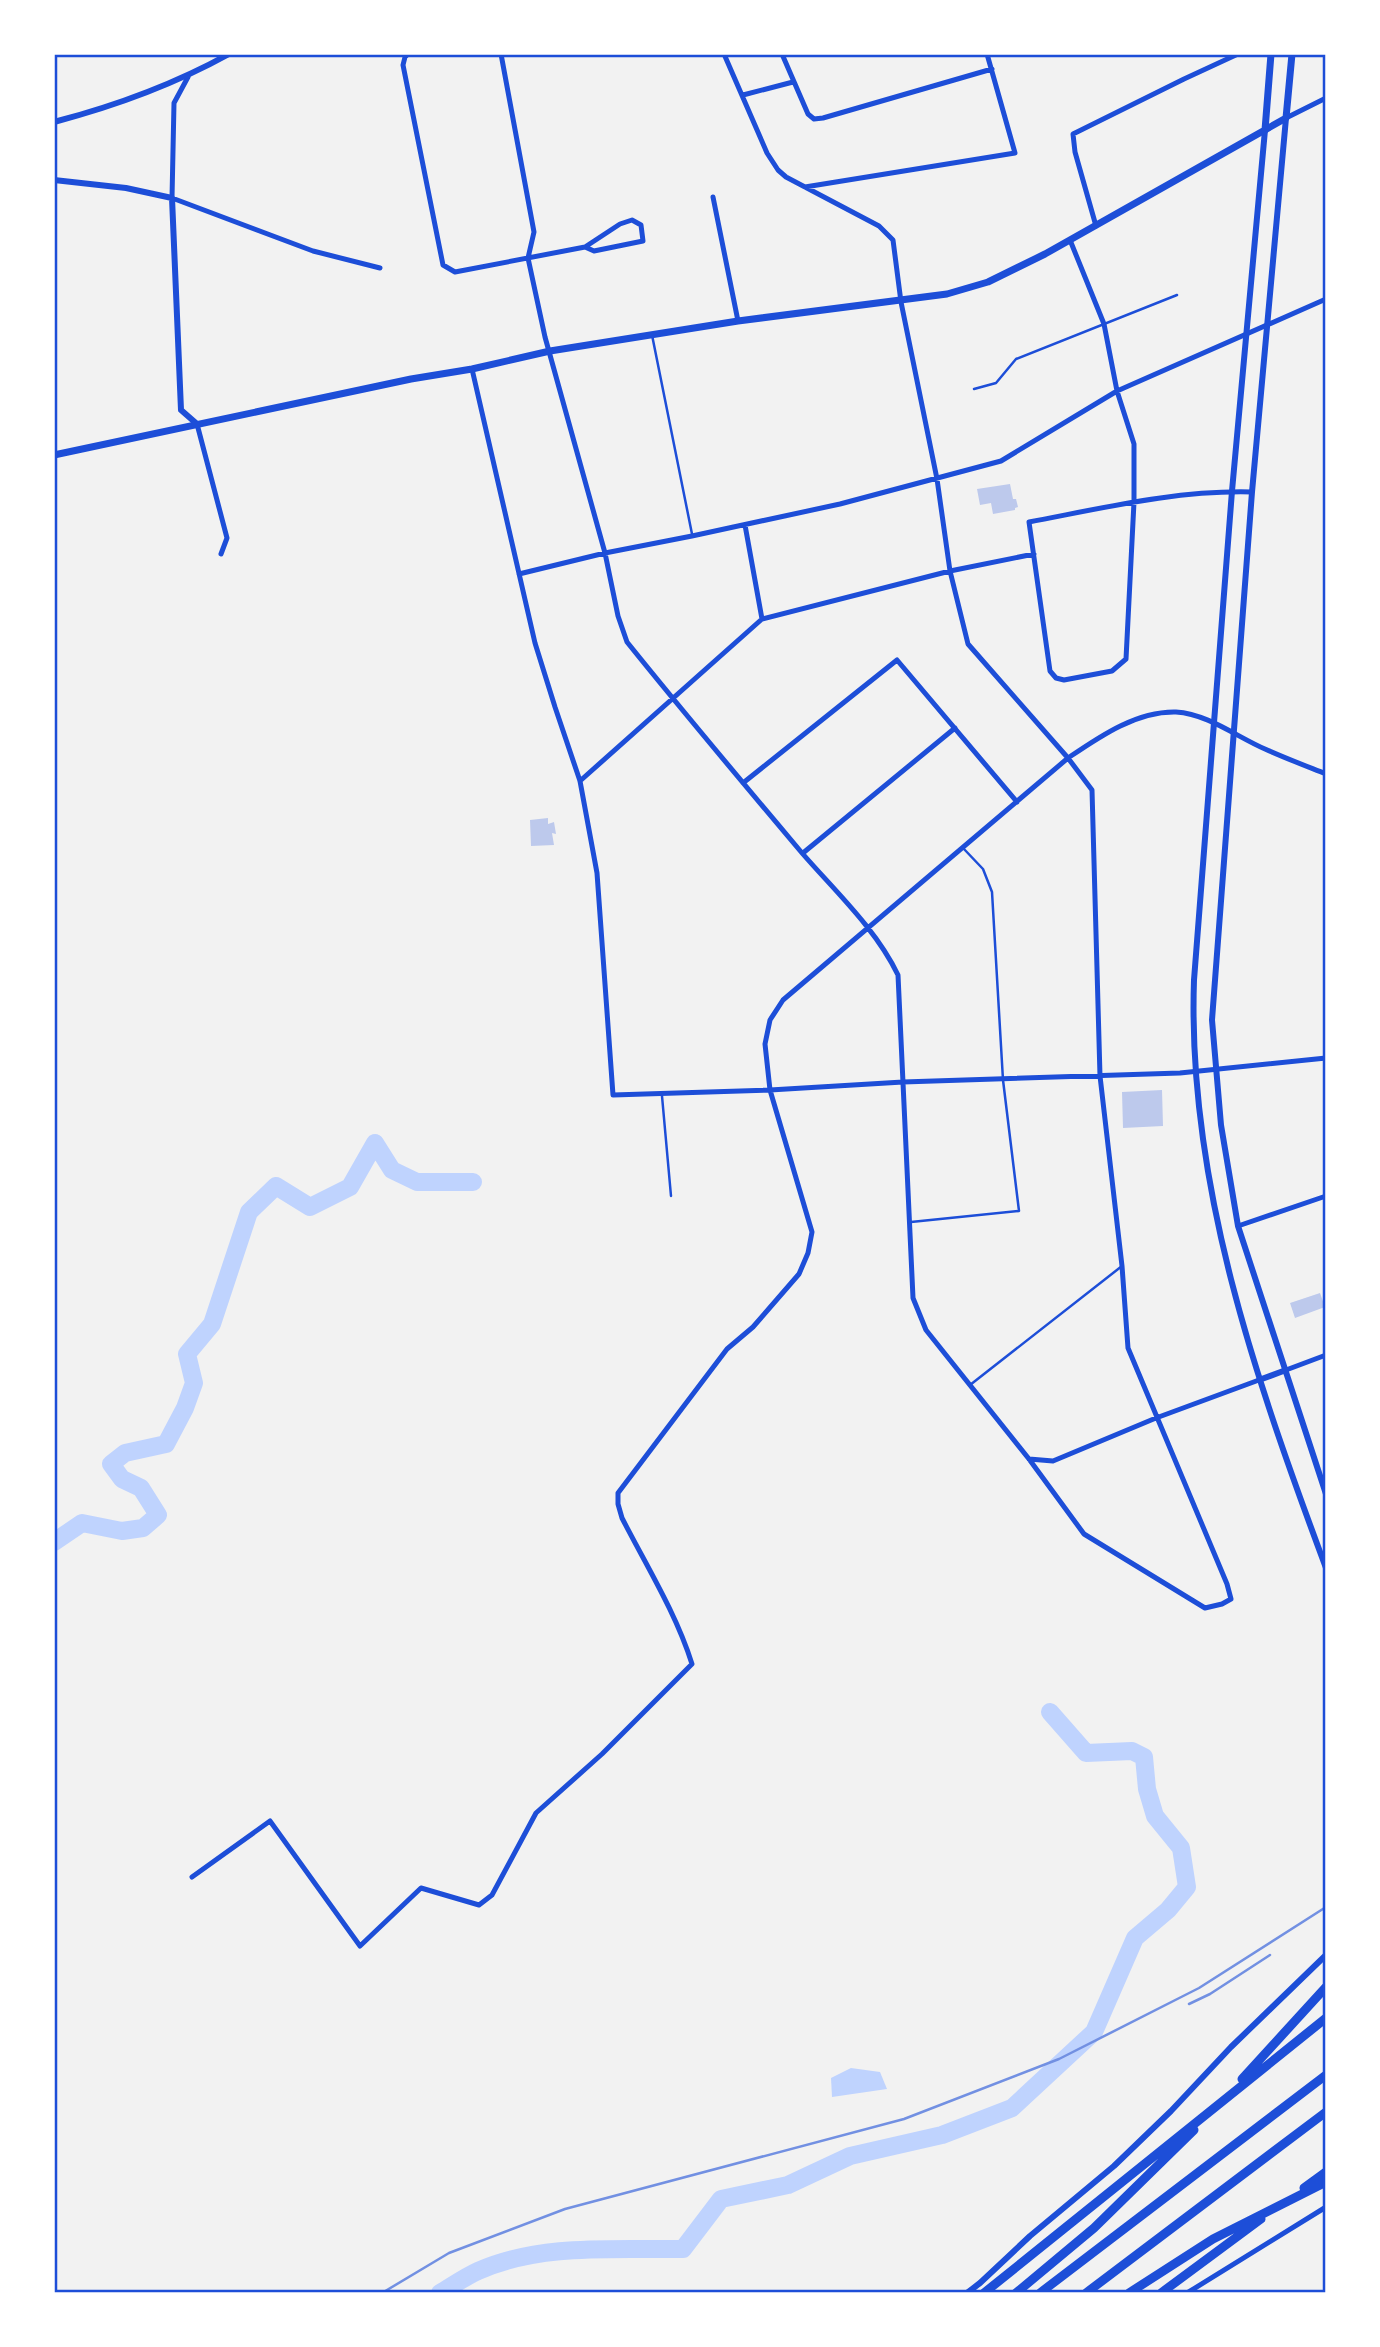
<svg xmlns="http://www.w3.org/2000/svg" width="1380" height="2347" viewBox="0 0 1380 2347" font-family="'Golos Text',sans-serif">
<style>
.water{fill:#bfd3fe}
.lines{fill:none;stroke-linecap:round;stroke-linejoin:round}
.river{stroke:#bfd3fe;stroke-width:18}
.building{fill:#bdc9ec}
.service{stroke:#1d4ed8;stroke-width:2.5}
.minor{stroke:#1d4ed8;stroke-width:5}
.tertiary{stroke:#1d4ed8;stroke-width:6}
.secondary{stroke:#1d4ed8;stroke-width:7}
.motorway{stroke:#1d4ed8;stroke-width:9}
.rail{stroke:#7290e2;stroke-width:2.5}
.neatline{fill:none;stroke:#1d4ed8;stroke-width:2.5}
</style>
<rect width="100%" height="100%" fill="#f2f2f2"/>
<path class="water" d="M 851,2068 L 880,2072 L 887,2089 L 832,2097 L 831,2078 Z"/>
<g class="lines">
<path class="river" d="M 54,1542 L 82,1523 L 122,1531 L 143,1528 L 158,1515 L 141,1488 L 122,1479 L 111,1464 L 125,1453 L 166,1444 L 185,1408 L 194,1383 L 187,1354 L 212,1324 L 249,1212 L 276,1186 L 310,1207 L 350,1187 L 375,1143 L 392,1170 L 417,1182 L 473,1182
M 440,2293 C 452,2286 465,2277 478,2271 C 541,2243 616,2250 683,2249 L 721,2199 L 788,2185 L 850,2156 L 942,2135 L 1012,2108 L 1094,2032 L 1135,1938 L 1168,1910 L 1187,1887 L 1181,1848 L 1155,1816 L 1147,1789 L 1144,1757 L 1132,1751 L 1086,1753 L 1050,1712"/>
</g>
<path class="building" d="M 1010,484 L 1013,499 L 1016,499 L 1018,507 L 1015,508 L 1015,510 L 993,514 L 991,503 L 980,505 L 977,489 Z
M 548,818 L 548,824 L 554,822 L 556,834 L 552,833 L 554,845 L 531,846 L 530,820 Z
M 1162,1090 L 1163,1126 L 1123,1128 L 1122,1092 Z
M 1320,1293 L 1325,1307 L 1295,1318 L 1290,1303 Z"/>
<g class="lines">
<path class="service" d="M 652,335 L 692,534
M 974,389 L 996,383 L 1016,359 L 1177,295
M 662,1096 L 671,1196
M 911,1222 L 1019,1211 L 1003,1080 L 992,892 L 983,869 L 963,848
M 970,1385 L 1122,1266"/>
<path class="minor" d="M 408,54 L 405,57 L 403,65 L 443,265 L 455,272 L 585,247 L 594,251 L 643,241 L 641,225 L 632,220 L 620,224 L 585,247
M 501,54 L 534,232 L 528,258 L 545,337 L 605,553 L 618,616 L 627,642 C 684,713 743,783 802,853 C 835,891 876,929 898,975 L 913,1298 L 926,1330 L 1029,1459 L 1084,1534 L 1205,1608 L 1222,1604 L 1231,1599 L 1227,1584 L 1128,1348 L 1122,1266 L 1100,1076 L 1092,790 L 1068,758 L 968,644 L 950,571 L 937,479 L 901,302 L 893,240 L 879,226 L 786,177 L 778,170 L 767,153 L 724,54
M 782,54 L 808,114 L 814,119 L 823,118 L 992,69
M 188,77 L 174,103 L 172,198 L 313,251 L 380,268
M 743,95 L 793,82
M 1286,118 L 1326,98
M 805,187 L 1015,153 L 987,54
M 713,197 L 738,321
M 1096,226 L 1075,152 L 1073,134 L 1184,79 L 1238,54
M 1070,240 L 1104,324 L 1117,391 L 1134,444 L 1134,502 L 1126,659 L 1112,671 L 1064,680 L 1056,678 L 1050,671 L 1029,522 C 1103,508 1177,490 1252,492
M 472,369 L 535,643 L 555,707 L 580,781 L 597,873 L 613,1095 L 770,1090 L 903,1082 L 1180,1073 L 1326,1058
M 197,424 L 227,538 L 221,554
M 745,525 L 762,619
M 519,574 L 605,553 L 692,536 L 840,504 L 1001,461 L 1117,391 L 1326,299
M 580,781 L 762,619 L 950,571 L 1034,554
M 743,783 L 897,660 L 1017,802
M 803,853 L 955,728
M 1238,1226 L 1326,1196
M 1286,1370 L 1326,1355
M 1029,1459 L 1053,1461 L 1156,1418 L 1259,1380
M 192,1877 L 270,1821 L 360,1946 L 421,1888 L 479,1905 L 492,1895 L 536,1813 L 602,1754 L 692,1664 C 676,1613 646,1565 622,1518 L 618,1504 L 618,1493 L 727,1349 L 753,1327 L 799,1274 L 808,1253 L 812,1232 L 770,1090 L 765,1044 L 770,1020 L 783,1000 L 1068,758 C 1099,737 1136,711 1176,712 C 1208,714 1237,737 1265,749 C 1285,758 1306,766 1326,774
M 1187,2293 L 1326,2207"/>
<path class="tertiary" d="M 1286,118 L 1252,492 L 1212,1020 L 1221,1125 L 1238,1226 L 1326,1494
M 54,122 C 115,106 173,85 229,54
M 1265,130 L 1232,491 L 1194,980 C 1187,1183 1256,1380 1326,1568
M 54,180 L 126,188 L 172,198 L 181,410 L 197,424
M 1259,1380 L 1286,1370
M 967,2293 L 980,2283 L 1030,2236 L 1114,2166 L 1171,2111 L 1231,2047 L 1326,1955"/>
<path class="secondary" d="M 1265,130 L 1271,54
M 54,455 L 411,379 L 472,369 L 550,351 L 738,321 L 947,294 L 988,282 L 1045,254 L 1286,118 L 1292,54"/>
<path class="motorway" d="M 1242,2079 L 1326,1987
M 1304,2188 L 1326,2172
M 984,2293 L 1326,2018
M 1016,2293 L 1094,2228 L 1194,2130
M 1040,2293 L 1326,2075
M 1086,2293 L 1326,2112
M 1129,2293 L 1213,2239 L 1326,2182
M 1161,2293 L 1261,2219"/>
<path class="rail" d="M 1189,2004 L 1210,1994 L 1270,1955
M 382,2293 L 449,2253 L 565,2209 L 904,2119 L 1059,2059 L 1199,1988 L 1326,1907"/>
</g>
<rect width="1380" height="2347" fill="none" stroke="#ffffff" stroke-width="112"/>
<rect x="56" y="56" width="1268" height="2235" class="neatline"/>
</svg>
